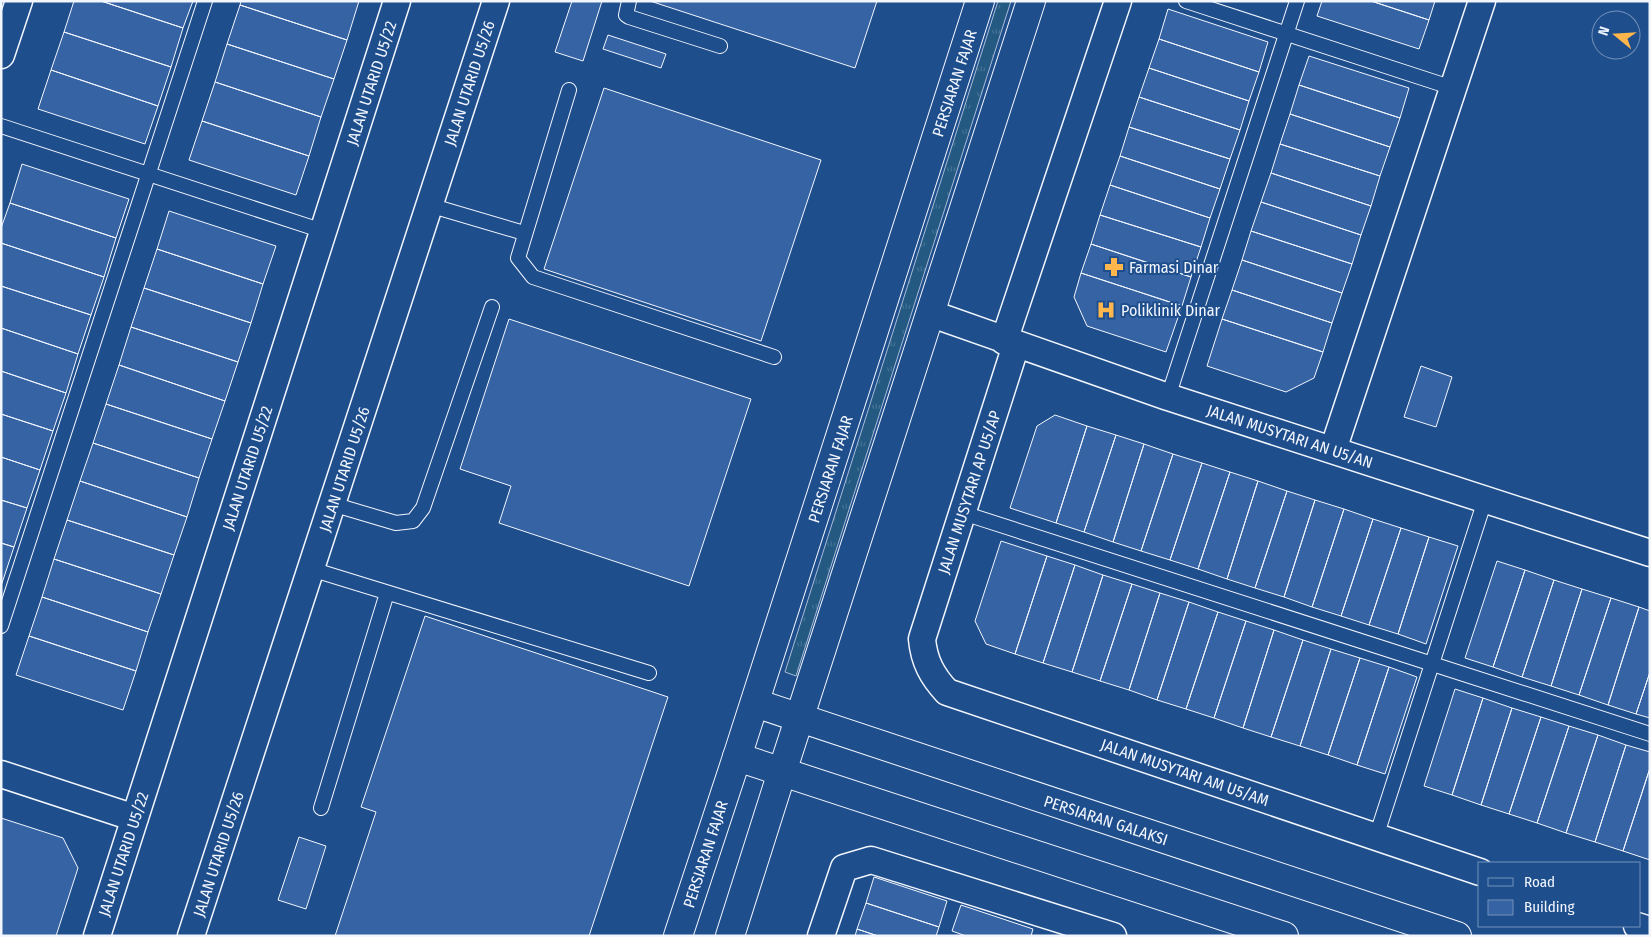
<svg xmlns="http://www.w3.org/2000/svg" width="1651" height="937" viewBox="0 0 1651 937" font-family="'Fira Sans Condensed',sans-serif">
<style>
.grass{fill:url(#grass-tufts);stroke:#a8bbd7}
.building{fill:#3563a3;stroke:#f2f6ff}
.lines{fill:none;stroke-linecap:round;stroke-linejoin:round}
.service-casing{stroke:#f2f6ff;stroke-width:16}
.minor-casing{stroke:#f2f6ff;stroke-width:29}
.tertiary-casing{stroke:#f2f6ff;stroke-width:30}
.secondary-casing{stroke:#f2f6ff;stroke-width:30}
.service{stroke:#1f4e8c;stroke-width:14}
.minor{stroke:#1f4e8c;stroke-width:26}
.tertiary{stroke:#1f4e8c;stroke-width:28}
.secondary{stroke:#1f4e8c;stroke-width:28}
.labels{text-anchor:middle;stroke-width:4;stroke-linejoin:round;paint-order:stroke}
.street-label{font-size:16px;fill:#f2f6ff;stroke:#1f4e8c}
.poi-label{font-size:16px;fill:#f2f6ff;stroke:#1f4e8c;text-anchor:start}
</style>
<defs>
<pattern id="grass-tufts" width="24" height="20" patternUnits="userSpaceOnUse" patternTransform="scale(1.25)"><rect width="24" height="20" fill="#245a82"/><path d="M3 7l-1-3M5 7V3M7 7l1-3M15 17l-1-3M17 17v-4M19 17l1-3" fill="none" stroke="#447295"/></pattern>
</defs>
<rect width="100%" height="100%" fill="#1f4e8c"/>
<path class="grass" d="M 998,1 L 1011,1 L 796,676 L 785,672 Z"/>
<path class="building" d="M 74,1 L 101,1 L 183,28 L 171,67 L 64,32 Z
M 101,1 L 193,1 L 183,28 Z
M 241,1 L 359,1 L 347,40 L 240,5 Z
M 572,1 L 602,1 L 583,61 L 555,52 Z
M 650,1 L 877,1 L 855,68 Z
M 1322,1 L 1371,1 L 1429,20 L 1419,49 L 1317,16 Z
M 1371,1 L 1435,1 L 1429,20 Z
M 240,5 L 347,40 L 334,79 L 227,44 Z
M 1168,9 L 1268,42 L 1259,72 L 1159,39 Z
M 64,32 L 171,67 L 158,106 L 51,70 Z
M 608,35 L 666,54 L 661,68 L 603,49 Z
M 1159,39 L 1259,72 L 1249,101 L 1149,68 Z
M 227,44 L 334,79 L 321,117 L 215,82 Z
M 1309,56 L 1409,88 L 1400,118 L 1299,85 Z
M 1149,68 L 1249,101 L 1240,130 L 1139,97 Z
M 51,70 L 158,106 L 145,144 L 38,109 Z
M 215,82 L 321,117 L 309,156 L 202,121 Z
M 1299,85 L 1400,118 L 1390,147 L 1290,114 Z
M 604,88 L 821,160 L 761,341 L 544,269 Z
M 1139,97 L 1240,130 L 1230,159 L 1129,127 Z
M 1290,114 L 1390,147 L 1380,176 L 1280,144 Z
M 202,121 L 309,156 L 296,195 L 189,160 Z
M 1129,127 L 1230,159 L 1220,189 L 1120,156 Z
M 1280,144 L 1380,176 L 1371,206 L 1271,173 Z
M 1120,156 L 1220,189 L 1210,218 L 1110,185 Z
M 22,164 L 129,199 L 116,238 L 10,203 Z
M 1271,173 L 1371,206 L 1361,235 L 1261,202 Z
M 1110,185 L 1210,218 L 1201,247 L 1100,215 Z
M 1261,202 L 1361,235 L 1352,264 L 1251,231 Z
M 10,203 L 116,238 L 104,277 L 1,243 L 1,228 Z
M 169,211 L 276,246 L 263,284 L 157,249 Z
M 1100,215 L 1201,247 L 1191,277 L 1091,244 Z
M 1251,231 L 1352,264 L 1342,293 L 1242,260 Z
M 1,243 L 104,277 L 91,315 L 1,286 Z
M 1091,244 L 1191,277 L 1182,306 L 1081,273 Z
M 157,249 L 263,284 L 251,323 L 144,288 Z
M 1242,260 L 1342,293 L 1332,323 L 1232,290 Z
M 1081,273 L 1182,306 L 1166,352 L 1087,326 L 1074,297 Z
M 1,286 L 91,315 L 78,354 L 1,328 Z
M 144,288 L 251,323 L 238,362 L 131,327 Z
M 1232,290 L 1332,323 L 1323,352 L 1222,319 Z
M 509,319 L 751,399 L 689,586 L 499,523 L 511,486 L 460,469 Z
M 1222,319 L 1323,352 L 1314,378 L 1286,392 L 1207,366 Z
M 131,327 L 238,362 L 225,401 L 119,365 Z
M 1,328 L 78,354 L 66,393 L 1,371 Z
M 119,365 L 225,401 L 212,439 L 106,404 Z
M 1421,366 L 1452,377 L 1436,427 L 1404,417 Z
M 1,371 L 66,393 L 53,431 L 1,414 Z
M 106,404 L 212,439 L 199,478 L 93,443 Z
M 1,414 L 53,431 L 40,470 L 1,457 Z
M 1055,415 L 1087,426 L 1056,523 L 1010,508 L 1037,426 Z
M 1087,426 L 1116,435 L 1084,532 L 1056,523 Z
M 1116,435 L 1144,444 L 1113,542 L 1084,532 Z
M 93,443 L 199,478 L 187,517 L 80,481 Z
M 1144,444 L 1173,454 L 1141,551 L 1113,542 Z
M 1173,454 L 1202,463 L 1170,560 L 1141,551 Z
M 1,457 L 40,470 L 27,508 L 1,500 Z
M 1202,463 L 1230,472 L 1198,569 L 1170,560 Z
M 1230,472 L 1258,481 L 1227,579 L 1198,569 Z
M 80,481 L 187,517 L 174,555 L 67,520 Z
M 1258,481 L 1287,491 L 1255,588 L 1227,579 Z
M 1287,491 L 1315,500 L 1284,597 L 1255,588 Z
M 1,500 L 27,508 L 14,547 L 1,543 Z
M 1315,500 L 1344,509 L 1312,607 L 1284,597 Z
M 1344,509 L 1373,519 L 1341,616 L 1312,607 Z
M 1373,519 L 1401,528 L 1369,625 L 1341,616 Z
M 67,520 L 174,555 L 161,594 L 54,559 Z
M 1401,528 L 1429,537 L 1398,634 L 1369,625 Z
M 1429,537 L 1458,546 L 1426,644 L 1398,634 Z
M 1001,541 L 1047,556 L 1015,654 L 986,644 L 975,621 Z
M 1,543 L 14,547 L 1,586 Z
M 1047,556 L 1075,565 L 1043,663 L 1015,654 Z
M 54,559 L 161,594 L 148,632 L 42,597 Z
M 1497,561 L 1525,570 L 1493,667 L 1465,658 Z
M 1075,565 L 1103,575 L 1072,672 L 1043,663 Z
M 1525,570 L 1554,580 L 1522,677 L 1493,667 Z
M 1103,575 L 1132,584 L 1100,681 L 1072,672 Z
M 1554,580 L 1582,589 L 1551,686 L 1522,677 Z
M 1132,584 L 1160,593 L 1129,690 L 1100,681 Z
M 1582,589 L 1611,598 L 1579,695 L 1551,686 Z
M 1160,593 L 1189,602 L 1157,700 L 1129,690 Z
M 42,597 L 148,632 L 136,671 L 29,636 Z
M 1611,598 L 1639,607 L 1608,705 L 1579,695 Z
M 1189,602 L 1218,612 L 1186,709 L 1157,700 Z
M 1639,607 L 1650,611 L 1650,672 L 1636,714 L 1608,705 Z
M 1218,612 L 1246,621 L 1214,718 L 1186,709 Z
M 425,616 L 668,697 L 589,936 L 335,936 L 376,812 L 361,807 Z
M 1246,621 L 1274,630 L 1243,728 L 1214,718 Z
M 1274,630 L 1303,640 L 1271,737 L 1243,728 Z
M 29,636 L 136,671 L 123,710 L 16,675 Z
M 1303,640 L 1331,649 L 1300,746 L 1271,737 Z
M 1331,649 L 1360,658 L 1328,755 L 1300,746 Z
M 1360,658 L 1389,667 L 1357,765 L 1328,755 Z
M 1389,667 L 1417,677 L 1385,774 L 1357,765 Z
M 1650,672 L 1650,718 L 1636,714 Z
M 1455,689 L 1483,698 L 1452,795 L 1424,786 Z
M 1483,698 L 1512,708 L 1481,805 L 1452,795 Z
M 1512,708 L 1541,717 L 1509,814 L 1481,805 Z
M 1541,717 L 1569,726 L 1537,823 L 1509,814 Z
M 1569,726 L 1598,735 L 1566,833 L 1537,823 Z
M 1598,735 L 1626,745 L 1595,842 L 1566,833 Z
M 1626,745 L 1650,752 L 1650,768 L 1623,851 L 1595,842 Z
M 1650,768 L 1650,860 L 1623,851 Z
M 1,818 L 63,838 L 78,868 L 56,936 L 1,936 Z
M 299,837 L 326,846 L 306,909 L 278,900 Z
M 874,877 L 947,901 L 939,927 L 866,903 Z
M 866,903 L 939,927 L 936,936 L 878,936 L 857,929 Z
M 961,905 L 1033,929 L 1031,936 L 966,936 L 952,931 Z
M 857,929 L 878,936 L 855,936 Z"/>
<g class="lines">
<g class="service-casing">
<path id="service" d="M 629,1 L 626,15 L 629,17 L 720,46
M 1186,1 L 1453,88
M 569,90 L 518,258 L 533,277 L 774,357
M 1,126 L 323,231
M 429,205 L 524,233
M 1168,397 L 1297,1
M 332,504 L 396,523 L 413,521 L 423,508 L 492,307
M 963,513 L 1650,734
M 311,569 L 649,673
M 1,626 L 205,1
M 321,808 L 387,593
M 1376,837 L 1485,500"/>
</g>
<g class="minor-casing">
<path id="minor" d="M 1,55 L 19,1
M 932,314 L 1168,397 L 1650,553
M 1004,341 L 1118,1
M 1016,345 L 922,639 C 924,661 932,676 947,692 L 1480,872
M 1333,450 L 1482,1
M 1,774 L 135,818
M 1637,926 L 1650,930
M 97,936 L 397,1
M 191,936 L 496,1
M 821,936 L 844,868 L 871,860 L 1113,936"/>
</g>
<g class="tertiary-casing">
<path id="tertiary" d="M 678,936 L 737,757
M 730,936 L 782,772"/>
</g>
<g class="secondary-casing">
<path id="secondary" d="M 980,1 L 737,757 L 1284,936
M 755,703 L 1457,936
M 782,772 L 1031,1"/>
</g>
<use href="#service" class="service"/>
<use href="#minor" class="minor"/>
<use href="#tertiary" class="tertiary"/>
<use href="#secondary" class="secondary"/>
</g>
<defs>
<g id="pharmacy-bare" transform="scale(1.5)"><path d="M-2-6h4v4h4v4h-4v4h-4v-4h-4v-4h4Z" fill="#ffb74d" stroke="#1f4e8c" stroke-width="2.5" paint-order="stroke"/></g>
<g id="hospital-bare" transform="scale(1.5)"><path d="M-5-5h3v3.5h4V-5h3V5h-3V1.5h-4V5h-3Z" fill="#ffb74d" stroke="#1f4e8c" stroke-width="2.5" paint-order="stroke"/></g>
</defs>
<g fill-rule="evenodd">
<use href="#pharmacy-bare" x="1114" y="267"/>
<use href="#hospital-bare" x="1106" y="310"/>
</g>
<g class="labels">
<g class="street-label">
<text transform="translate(371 83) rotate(-72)" y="6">JALAN UTARID U5/22</text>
<text transform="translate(469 83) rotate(-72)" y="6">JALAN UTARID U5/26</text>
<text transform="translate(954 83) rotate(-72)" y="6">PERSIARAN FAJAR</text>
<text transform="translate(1290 436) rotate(18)" y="6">JALAN MUSYTARI AN U5/AN</text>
<text transform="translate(247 468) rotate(-72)" y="6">JALAN UTARID U5/22</text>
<text transform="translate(344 469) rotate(-72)" y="6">JALAN UTARID U5/26</text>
<text transform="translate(830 469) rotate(-72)" y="6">PERSIARAN FAJAR</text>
<text transform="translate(969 492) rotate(-72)" y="6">JALAN MUSYTARI AP U5/AP</text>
<text transform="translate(1185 772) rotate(19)" y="6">JALAN MUSYTARI AM U5/AM</text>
<text transform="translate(1106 820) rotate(18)" y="6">PERSIARAN GALAKSI</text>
<text transform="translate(123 854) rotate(-72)" y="6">JALAN UTARID U5/22</text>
<text transform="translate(218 854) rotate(-72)" y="6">JALAN UTARID U5/26</text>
<text transform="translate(705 854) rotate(-72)" y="6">PERSIARAN FAJAR</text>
</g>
<g class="poi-label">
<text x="1129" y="273">Farmasi Dinar</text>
<text x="1121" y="316">Poliklinik Dinar</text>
</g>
</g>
<rect width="1651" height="937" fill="none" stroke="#f2f6ff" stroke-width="5"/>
<rect x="1478" y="862" width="162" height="65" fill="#1f4e8c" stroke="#7391ba"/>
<rect x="1488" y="878" width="25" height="8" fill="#1f4e8c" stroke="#7391ba"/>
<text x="1524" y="887" font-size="15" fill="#f2f6ff">Road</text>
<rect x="1488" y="900" width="25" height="15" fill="#3563a3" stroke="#7391ba"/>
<text x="1524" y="912" font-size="15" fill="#f2f6ff">Building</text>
<g transform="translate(1616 35) rotate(288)"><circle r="24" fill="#1f4e8c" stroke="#7391ba"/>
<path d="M0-4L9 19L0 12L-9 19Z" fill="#ffb74d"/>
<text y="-8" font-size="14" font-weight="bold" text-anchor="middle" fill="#f2f6ff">N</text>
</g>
</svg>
